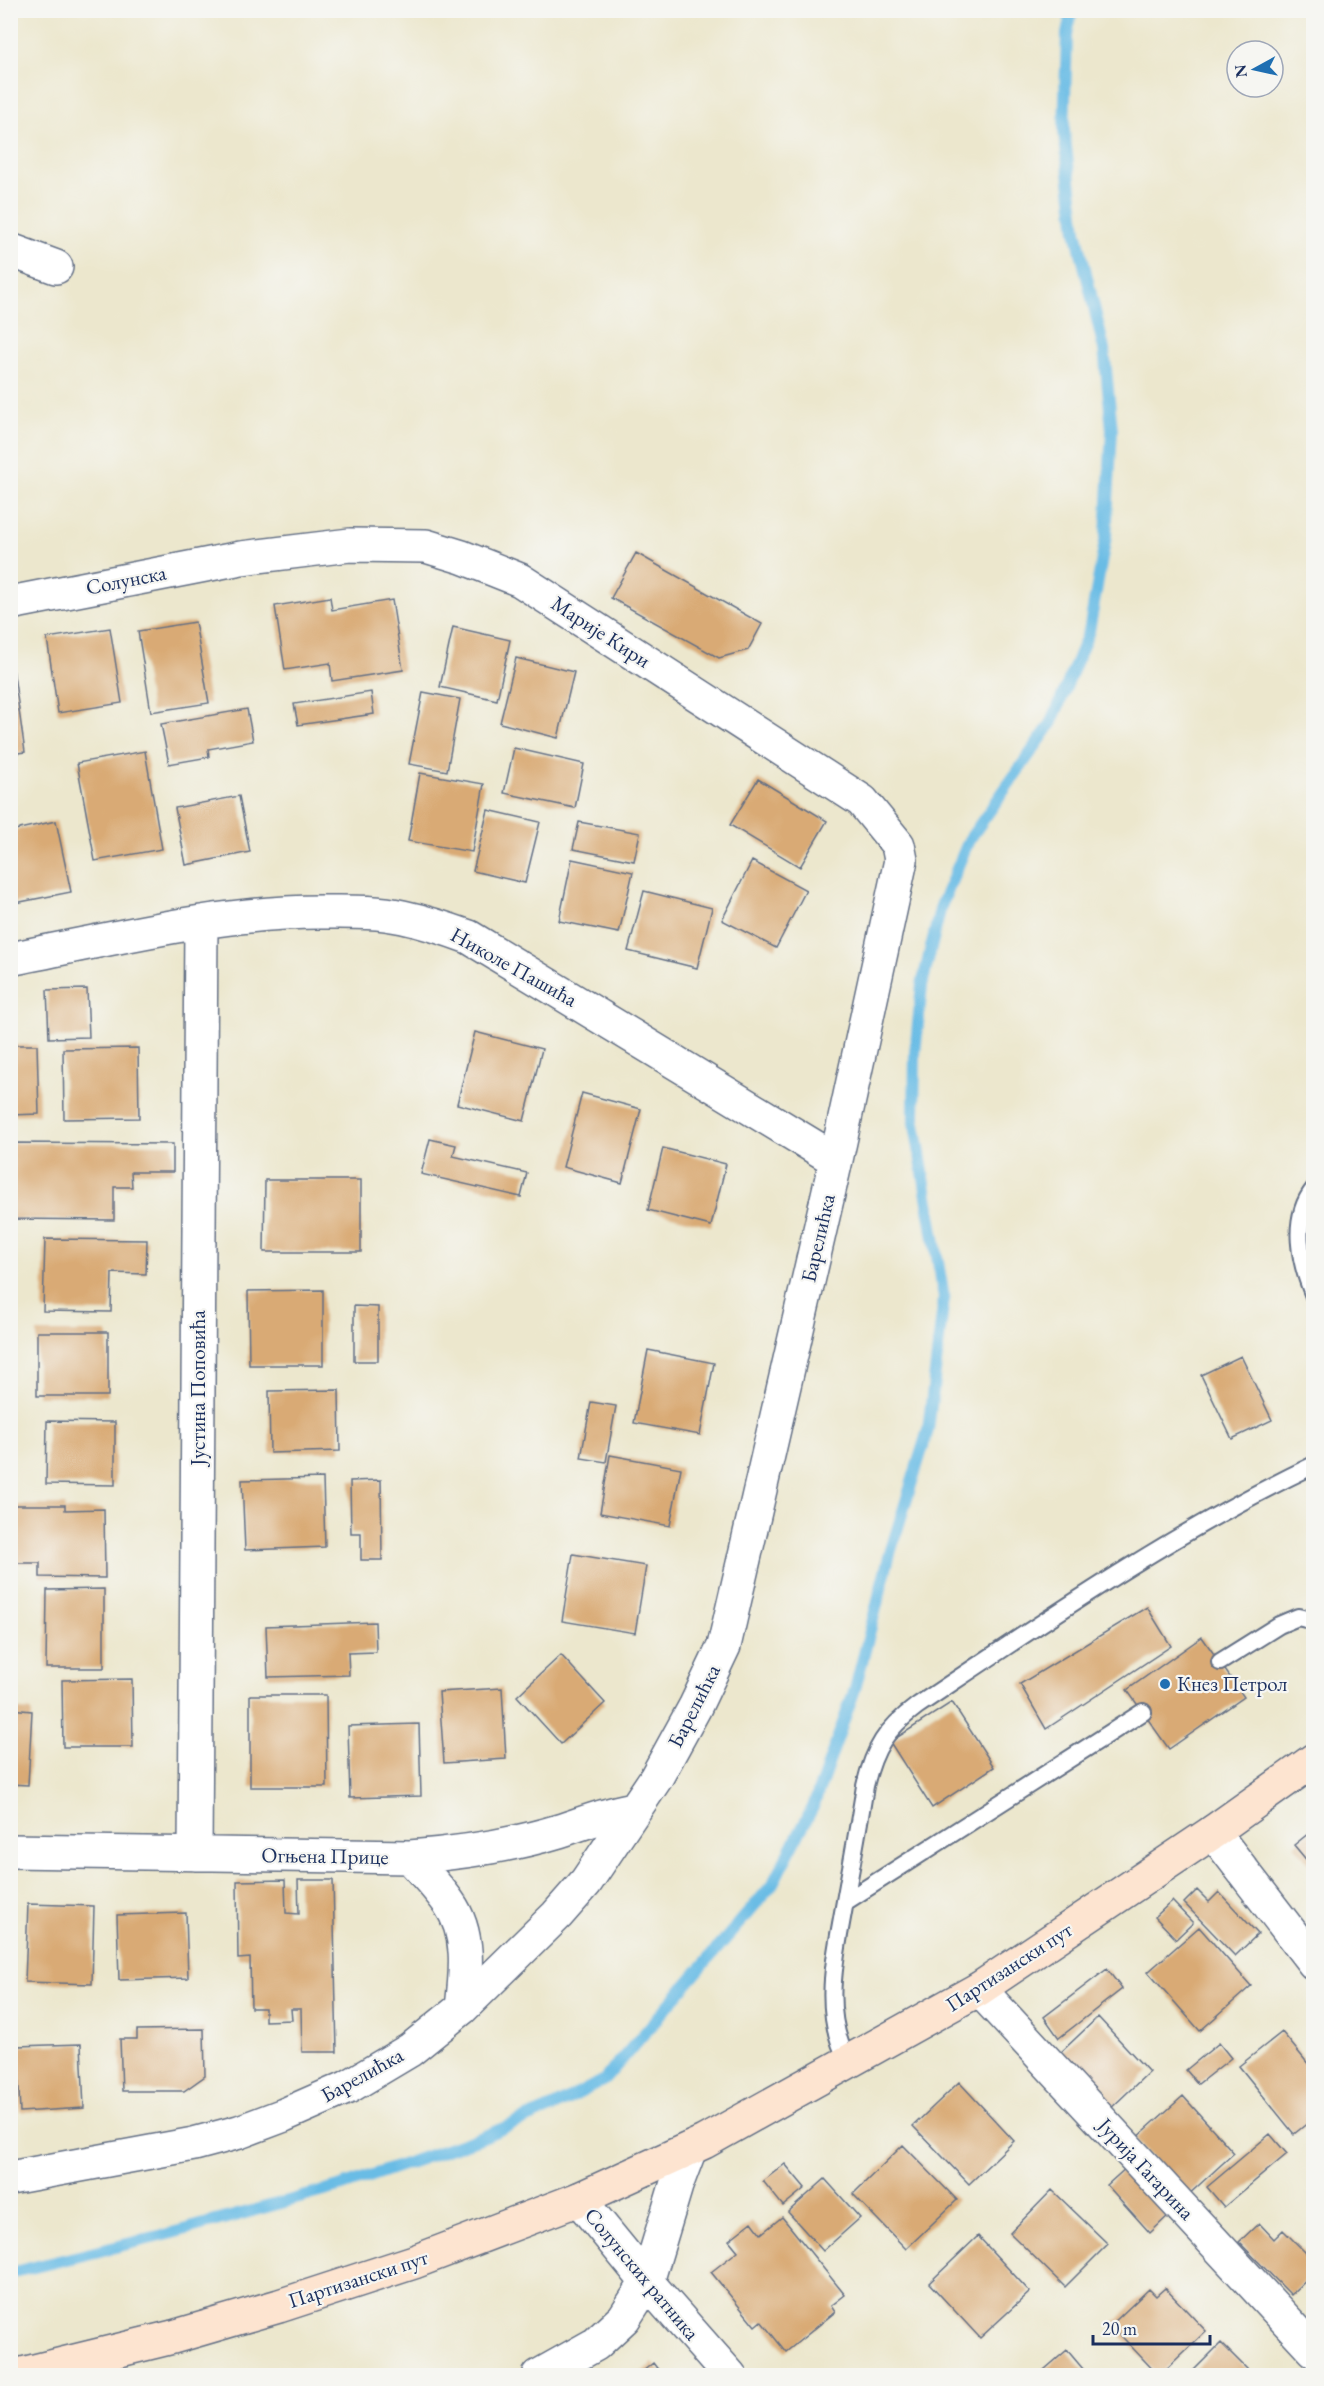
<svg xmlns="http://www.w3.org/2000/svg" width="1324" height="2386" viewBox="0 0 1324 2386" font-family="'EB Garamond',serif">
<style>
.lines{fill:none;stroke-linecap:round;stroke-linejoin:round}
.stream{stroke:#69bce5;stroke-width:12}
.building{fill:#d9aa74}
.service-casing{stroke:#646f85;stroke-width:20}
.minor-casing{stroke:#646f85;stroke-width:36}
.secondary-casing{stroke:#646f85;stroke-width:36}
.service{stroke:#fff;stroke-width:16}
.minor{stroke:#fff;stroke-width:33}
.secondary{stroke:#fde4d0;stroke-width:33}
.poi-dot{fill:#1f6fb2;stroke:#f6f6f2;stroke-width:2}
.labels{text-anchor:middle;stroke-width:4.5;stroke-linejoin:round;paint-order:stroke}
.street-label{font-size:21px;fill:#1b2f5e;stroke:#f6f6f2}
.poi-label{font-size:21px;fill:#1b2f5e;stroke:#f6f6f2;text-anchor:start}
</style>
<rect width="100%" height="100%" fill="#f6f6f2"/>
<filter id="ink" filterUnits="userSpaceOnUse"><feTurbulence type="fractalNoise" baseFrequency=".0167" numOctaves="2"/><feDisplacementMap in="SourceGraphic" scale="12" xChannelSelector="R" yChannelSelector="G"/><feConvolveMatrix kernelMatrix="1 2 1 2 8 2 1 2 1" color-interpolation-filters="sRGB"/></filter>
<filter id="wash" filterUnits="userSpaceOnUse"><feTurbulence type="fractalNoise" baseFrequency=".008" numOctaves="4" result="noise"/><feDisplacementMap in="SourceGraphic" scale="24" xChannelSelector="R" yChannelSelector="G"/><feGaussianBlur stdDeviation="1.35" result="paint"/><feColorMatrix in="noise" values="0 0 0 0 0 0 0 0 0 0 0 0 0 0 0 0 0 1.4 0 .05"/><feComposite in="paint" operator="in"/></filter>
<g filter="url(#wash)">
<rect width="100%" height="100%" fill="#ece7cd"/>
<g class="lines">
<path class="stream" d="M 10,2273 L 172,2233 L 339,2187 L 480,2138 L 553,2107 L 604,2080 L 772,1885 L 813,1807 L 855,1689 L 890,1553 L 928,1430 L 944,1298 L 914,1118 L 915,1053 L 922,985 L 941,906 L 969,840 L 1051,724 L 1089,631 L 1106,536 L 1112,430 L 1104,349 L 1076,231 L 1064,131 L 1067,34 L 1072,10"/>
</g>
<g id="blocks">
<path class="building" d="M 636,553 L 762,624 L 748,650 L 719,658 L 611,598 Z
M 330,597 L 332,610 L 392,600 L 403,670 L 332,681 L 330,663 L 285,670 L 275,606 Z
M 195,622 L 209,703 L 151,712 L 138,631 Z
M 453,627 L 510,640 L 497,700 L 440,687 Z
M 110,628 L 122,703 L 58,713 L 47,638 Z
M 516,658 L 574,672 L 558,738 L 500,723 Z
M 13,668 L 25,752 L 10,754 L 10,669 Z
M 371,692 L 374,714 L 298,725 L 294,704 Z
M 423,692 L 460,699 L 447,771 L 409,764 Z
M 247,709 L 253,741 L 208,749 L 209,757 L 169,764 L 161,724 Z
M 514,748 L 584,764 L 575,808 L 504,793 Z
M 145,751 L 162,849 L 95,861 L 77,763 Z
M 420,773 L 484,784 L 472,852 L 408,841 Z
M 758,779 L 827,821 L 800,867 L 730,825 Z
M 239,796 L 250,852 L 186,865 L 175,808 Z
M 488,810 L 540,822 L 525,883 L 473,871 Z
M 56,821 L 71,892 L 10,904 L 10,831 Z
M 579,822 L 640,833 L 634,861 L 573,849 Z
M 572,859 L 633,872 L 619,933 L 559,921 Z
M 752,861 L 806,890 L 776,948 L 722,920 Z
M 644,891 L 712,908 L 697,968 L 628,951 Z
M 87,989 L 89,1037 L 49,1038 L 47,990 Z
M 475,1032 L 542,1049 L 524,1121 L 457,1104 Z
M 10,1045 L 37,1045 L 39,1114 L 10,1115 Z
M 138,1048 L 139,1118 L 64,1119 L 63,1049 Z
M 582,1093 L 641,1109 L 622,1183 L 563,1167 Z
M 430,1139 L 456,1145 L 453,1156 L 527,1173 L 521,1197 L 421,1174 Z
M 10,1143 L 173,1144 L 173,1172 L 131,1172 L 132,1187 L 114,1187 L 114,1220 L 10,1219 Z
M 663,1148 L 726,1164 L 711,1226 L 648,1210 Z
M 265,1180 L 361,1180 L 361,1252 L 264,1252 Z
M 45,1239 L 147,1240 L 146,1274 L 112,1273 L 111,1312 L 43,1311 Z
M 323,1290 L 323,1365 L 249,1365 L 248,1291 Z
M 354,1306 L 378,1307 L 378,1361 L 354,1361 Z
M 37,1332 L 108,1332 L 108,1396 L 37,1396 Z
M 648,1350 L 714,1363 L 700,1435 L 634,1423 Z
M 1241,1356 L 1272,1420 L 1232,1439 L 1201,1375 Z
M 339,1390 L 340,1451 L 270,1453 L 269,1391 Z
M 591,1402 L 616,1406 L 606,1462 L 581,1458 Z
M 47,1421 L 115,1422 L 115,1485 L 46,1484 Z
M 610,1455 L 681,1468 L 670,1526 L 600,1513 Z
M 323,1478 L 325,1547 L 245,1550 L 242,1480 Z
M 381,1480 L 382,1560 L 361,1560 L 361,1533 L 351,1533 L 350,1481 Z
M 12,1505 L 65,1505 L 65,1510 L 104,1509 L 105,1578 L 40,1577 L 40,1563 L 13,1563 Z
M 573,1554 L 646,1566 L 635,1633 L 562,1621 Z
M 104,1589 L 104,1668 L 46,1668 L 47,1590 Z
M 1147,1607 L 1171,1646 L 1046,1729 L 1020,1684 Z
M 375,1622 L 376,1652 L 348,1653 L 349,1675 L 268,1677 L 266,1626 Z
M 1202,1637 L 1244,1697 L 1169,1749 L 1127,1690 Z
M 561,1655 L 605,1703 L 561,1744 L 517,1696 Z
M 132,1679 L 133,1747 L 63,1747 L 62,1680 Z
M 502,1688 L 506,1759 L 444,1763 L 439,1692 Z
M 250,1695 L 326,1695 L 327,1787 L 250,1787 Z
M 952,1702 L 994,1767 L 932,1808 L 890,1742 Z
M 10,1709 L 32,1711 L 28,1785 L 10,1784 Z
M 419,1724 L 421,1796 L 350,1798 L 348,1726 Z
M 1314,1829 L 1314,1869 L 1294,1845 Z
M 285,1880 L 286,1913 L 299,1914 L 298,1880 L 333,1880 L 337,2052 L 302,2052 L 301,2009 L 291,2009 L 292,2020 L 265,2021 L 265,2008 L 251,2008 L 250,1958 L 238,1959 L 237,1881 Z
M 1197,1890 L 1209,1902 L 1219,1892 L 1258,1934 L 1235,1956 L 1184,1903 Z
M 1172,1901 L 1193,1923 L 1176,1939 L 1155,1917 Z
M 28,1904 L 94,1906 L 92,1984 L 25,1982 Z
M 186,1913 L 188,1978 L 119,1980 L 117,1915 Z
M 1199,1927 L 1251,1986 L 1200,2031 L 1148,1972 Z
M 1107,1969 L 1122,1989 L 1059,2038 L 1044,2017 Z
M 1098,2017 L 1149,2072 L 1108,2111 L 1057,2056 Z
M 204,2029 L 205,2076 L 184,2091 L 122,2091 L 120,2039 L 137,2039 L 137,2030 Z
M 1282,2032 L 1314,2071 L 1314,2118 L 1294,2134 L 1239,2066 Z
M 1219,2043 L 1231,2058 L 1198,2084 L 1186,2070 Z
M 81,2044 L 84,2108 L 20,2112 L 17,2046 Z
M 959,2082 L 1014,2141 L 969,2184 L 913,2126 Z
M 1183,2096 L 1234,2153 L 1186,2197 L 1135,2139 Z
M 1270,2134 L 1287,2154 L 1224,2207 L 1207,2187 Z
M 903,2145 L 957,2200 L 906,2249 L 853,2194 Z
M 785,2164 L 805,2188 L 783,2206 L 763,2181 Z
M 1127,2167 L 1170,2214 L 1150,2233 L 1107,2185 Z
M 825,2179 L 860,2218 L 823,2251 L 788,2212 Z
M 1052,2190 L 1108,2244 L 1065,2287 L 1010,2233 Z
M 782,2217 L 845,2295 L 831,2306 L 835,2312 L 786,2352 L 761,2321 L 755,2326 L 711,2272 L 738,2251 L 729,2240 L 752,2222 L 761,2234 Z
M 1259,2223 L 1274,2239 L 1283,2230 L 1314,2261 L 1314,2273 L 1291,2295 L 1239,2242 Z
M 978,2236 L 1030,2292 L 980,2338 L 929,2283 Z
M 1165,2288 L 1206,2331 L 1159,2376 L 1111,2325 L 1149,2289 L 1156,2296 Z
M 1221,2343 L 1254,2376 L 1188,2376 Z
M 1067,2350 L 1089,2376 L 1037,2376 Z
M 653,2363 L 663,2376 L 637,2376 Z"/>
</g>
</g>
<g filter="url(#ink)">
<use href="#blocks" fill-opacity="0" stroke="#646f85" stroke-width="1.5"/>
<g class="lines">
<g class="service-casing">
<path id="service" d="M 1314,1189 C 1290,1219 1300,1263 1314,1296
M 1220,1662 L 1279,1625 L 1298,1617 L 1314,1621
M 845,1902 L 1143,1712
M 849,2063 C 820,2012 836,1955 845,1901 C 852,1862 859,1824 865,1786 C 874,1748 886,1729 917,1706 C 1046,1620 1173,1532 1314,1465"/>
</g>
<g class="minor-casing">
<path id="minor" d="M 10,250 L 56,267
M 10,603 L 241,558 L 350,545 L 426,546 L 462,557 L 520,580 L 862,801 L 898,845 L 901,860 L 836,1160 L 724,1646 L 695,1707 L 656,1778 L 586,1882 L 557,1915 L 462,2008 L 410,2050 L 348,2087 L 284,2115 L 239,2132 L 194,2144 L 10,2178
M 10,959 C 113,939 216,912 321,912 C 348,912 377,911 403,917 C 426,922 447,929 469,937 L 836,1160
M 1213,1832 L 1314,1963
M 10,1851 L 410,1857 C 460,1853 510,1846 559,1831 C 584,1823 608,1813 634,1809
M 195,1854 L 201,922
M 410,1857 C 423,1872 438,1887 449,1903 C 471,1934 466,1973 462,2008
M 979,1989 L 1314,2350
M 579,2199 L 647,2282 L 730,2376
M 539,2376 L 596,2344 L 624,2318 L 647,2282 L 676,2186 L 690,2149"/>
</g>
<g class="secondary-casing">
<path id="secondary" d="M 14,2376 L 173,2337 L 279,2306 L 414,2262 L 579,2199 L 704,2142 L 979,1989 L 1213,1832 L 1314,1760"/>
</g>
<use href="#service" class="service"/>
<use href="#minor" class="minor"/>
<use href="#secondary" class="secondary"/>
</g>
</g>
<circle class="poi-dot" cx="1165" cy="1684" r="6"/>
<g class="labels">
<g class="street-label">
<text transform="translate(126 580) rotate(-11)" y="7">Солунска</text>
<text transform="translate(601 632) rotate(33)" y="7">Марије Кири</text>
<text transform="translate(514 967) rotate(29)" y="7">Николе Пашића</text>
<text transform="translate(818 1238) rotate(-77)" y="7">Барелићка</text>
<text transform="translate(198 1388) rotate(-90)" y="7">Јустина Поповића</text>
<text transform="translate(694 1706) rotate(-63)" y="7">Барелићка</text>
<text transform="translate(325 1856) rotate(1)" y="7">Огњена Прице</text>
<text transform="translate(1009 1967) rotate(-33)" y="7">Партизански пут</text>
<text transform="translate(362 2075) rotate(-29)" y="7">Барелићка</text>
<text transform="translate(1146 2169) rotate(47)" y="7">Јурија Гагарина</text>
<text transform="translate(642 2274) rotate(50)" y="7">Солунских ратника</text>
<text transform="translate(358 2279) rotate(-18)" y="7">Партизански пут</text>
</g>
<g class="poi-label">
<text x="1177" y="1691">Кнез Петрол</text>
</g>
</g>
<rect width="1324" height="2386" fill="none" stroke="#f6f6f2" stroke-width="36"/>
<g transform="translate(1255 69) rotate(262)"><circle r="28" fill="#f6f6f2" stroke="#9ea6b7" stroke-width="1.5"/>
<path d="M0-4.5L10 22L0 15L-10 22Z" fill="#1f6fb2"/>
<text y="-9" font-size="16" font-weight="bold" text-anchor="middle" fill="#1b2f5e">N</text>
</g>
<path d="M1093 2335v9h117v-9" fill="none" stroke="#1b2f5e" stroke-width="3"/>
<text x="1102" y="2335" font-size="18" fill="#1b2f5e" stroke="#f6f6f2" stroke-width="4.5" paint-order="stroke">20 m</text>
</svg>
